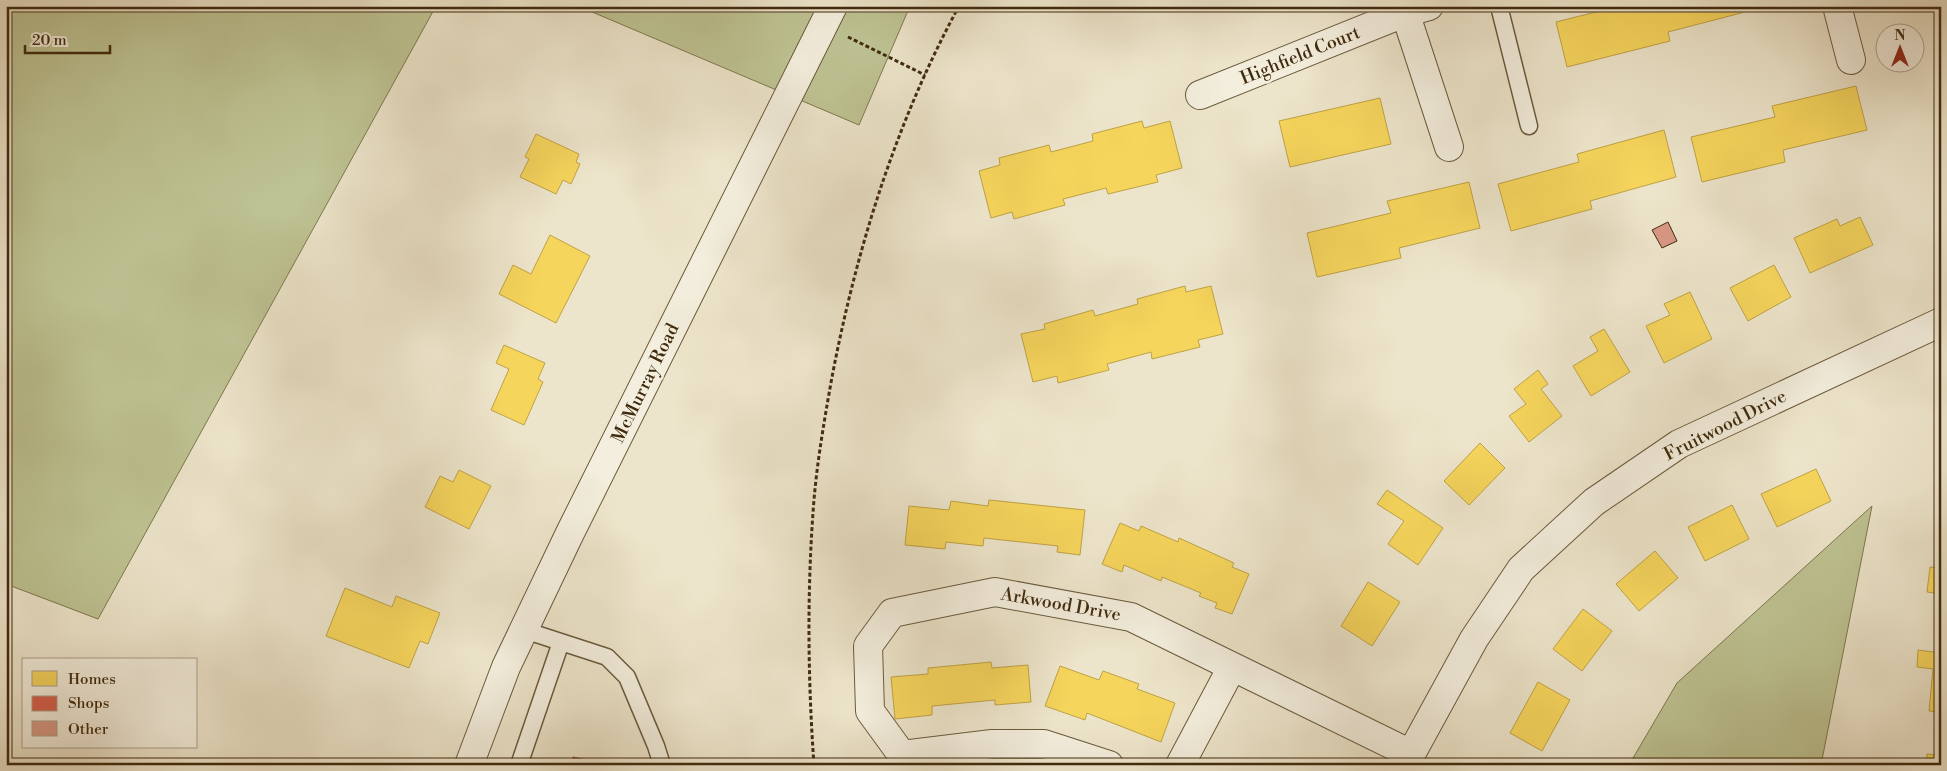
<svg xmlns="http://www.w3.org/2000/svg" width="1947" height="771" viewBox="0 0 1947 771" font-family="'Libre Bodoni',serif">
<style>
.green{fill:#bec393;stroke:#7f7750}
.homes{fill:#f6d55c;stroke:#bfa245}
.shops{fill:#d6604d;stroke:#a9503a}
.building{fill:#d89884;stroke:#402b0e}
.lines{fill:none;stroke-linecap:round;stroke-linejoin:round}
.service-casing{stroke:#6b5a3d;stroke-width:19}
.minor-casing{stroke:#6b5a3d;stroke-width:30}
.tertiary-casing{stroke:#6b5a3d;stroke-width:30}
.path{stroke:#402b0e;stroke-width:3;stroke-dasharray:4 2.5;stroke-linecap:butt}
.service{stroke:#f3eedd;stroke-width:16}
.minor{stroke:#f3eedd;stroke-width:28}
.tertiary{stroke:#f3eedd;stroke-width:28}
.labels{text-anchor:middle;stroke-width:5;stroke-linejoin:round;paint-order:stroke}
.street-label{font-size:18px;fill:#402b0e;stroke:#f3eedd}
</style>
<rect width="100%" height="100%" fill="#ede5cb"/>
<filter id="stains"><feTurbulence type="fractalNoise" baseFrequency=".004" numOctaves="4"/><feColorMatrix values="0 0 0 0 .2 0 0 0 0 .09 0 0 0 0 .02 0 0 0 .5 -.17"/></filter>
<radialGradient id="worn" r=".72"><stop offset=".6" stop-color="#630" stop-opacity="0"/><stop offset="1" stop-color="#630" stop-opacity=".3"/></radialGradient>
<path class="green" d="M 6,6 L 436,6 L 98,619 L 6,584 Z
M 578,6 L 910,6 L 859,125 Z
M 1872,506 L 1821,765 L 1629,765 L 1677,683 Z"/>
<path class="homes" d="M 1620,6 L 1768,6 L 1668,32 L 1670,41 L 1567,67 L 1556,22 Z
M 1856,86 L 1867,130 L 1783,150 L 1785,162 L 1702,182 L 1691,137 L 1775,117 L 1772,106 Z
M 1380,98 L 1391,144 L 1290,167 L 1279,121 Z
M 1142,121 L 1144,128 L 1170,121 L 1182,168 L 1156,175 L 1158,182 L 1108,194 L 1106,188 L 1063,199 L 1065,205 L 1014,219 L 1012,212 L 991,218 L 979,171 L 1000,165 L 999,158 L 1049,145 L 1051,152 L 1093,141 L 1092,134 Z
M 1664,130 L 1676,177 L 1590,201 L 1592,209 L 1511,231 L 1498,184 L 1579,162 L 1577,154 Z
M 536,134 L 579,154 L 576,162 L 580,164 L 571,184 L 563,180 L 556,194 L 520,177 L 529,159 L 525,157 Z
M 1469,182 L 1480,228 L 1399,248 L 1401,258 L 1317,277 L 1307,233 L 1391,213 L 1387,201 Z
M 1860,217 L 1873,245 L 1810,273 L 1794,238 L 1837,219 L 1840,226 Z
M 550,235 L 590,256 L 556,323 L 499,294 L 513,265 L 531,274 Z
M 1774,265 L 1791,297 L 1748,321 L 1730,288 Z
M 1185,286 L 1186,292 L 1211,286 L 1223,334 L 1198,340 L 1200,347 L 1152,359 L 1151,352 L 1107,364 L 1109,370 L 1058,383 L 1057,376 L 1033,382 L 1021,334 L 1045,329 L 1044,324 L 1093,310 L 1095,316 L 1138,304 L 1137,299 Z
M 1690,292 L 1712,339 L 1664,363 L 1646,326 L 1670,315 L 1664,304 Z
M 1604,329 L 1630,372 L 1591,396 L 1573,366 L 1598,351 L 1590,337 Z
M 504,345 L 545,363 L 538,379 L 543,382 L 524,425 L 491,410 L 509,369 L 496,363 Z
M 1538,370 L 1548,384 L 1541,389 L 1562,416 L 1529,442 L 1509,416 L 1526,404 L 1514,389 Z
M 1480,443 L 1505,468 L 1469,505 L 1444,481 Z
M 1816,469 L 1831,501 L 1777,527 L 1761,494 Z
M 459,470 L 491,486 L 469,529 L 425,507 L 440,476 L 453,482 Z
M 1387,490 L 1443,528 L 1418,565 L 1388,544 L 1404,521 L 1377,504 Z
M 989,500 L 1085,510 L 1080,555 L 1057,552 L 1058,546 L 984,538 L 983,546 L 946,542 L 945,549 L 905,545 L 909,506 L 949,510 L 951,501 L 988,506 Z
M 1732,505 L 1749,539 L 1705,561 L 1688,527 Z
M 1120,523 L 1139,531 L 1141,526 L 1178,542 L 1179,538 L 1234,563 L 1232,567 L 1249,574 L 1232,614 L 1215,608 L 1217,603 L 1199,596 L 1201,593 L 1162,577 L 1161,581 L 1124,565 L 1122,572 L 1102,564 Z
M 1655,551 L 1678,578 L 1639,611 L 1616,584 Z
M 1930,567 L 1941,568 L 1941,594 L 1927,592 Z
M 1368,582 L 1400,602 L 1372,646 L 1341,626 Z
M 345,588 L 392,607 L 396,596 L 440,613 L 428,644 L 420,641 L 409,668 L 326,636 Z
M 1583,609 L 1612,631 L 1582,671 L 1553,649 Z
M 1918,650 L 1941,653 L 1941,712 L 1929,711 L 1933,669 L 1917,667 Z
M 991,662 L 992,668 L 1028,665 L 1031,702 L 995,705 L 995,700 L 932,706 L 932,715 L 895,719 L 891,677 L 928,674 L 928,668 Z
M 1060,666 L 1099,680 L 1103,671 L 1139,684 L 1137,689 L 1175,703 L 1161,742 L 1087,713 L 1085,720 L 1045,706 Z
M 1538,682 L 1570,700 L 1542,751 L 1510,733 Z
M 1939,740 L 1941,765 L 1926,765 L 1927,754 L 1937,755 Z"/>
<path class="shops" d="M 573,757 L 610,765 L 571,765 Z"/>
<path class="building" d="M 1668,222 L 1677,241 L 1662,248 L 1652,230 Z"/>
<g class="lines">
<g class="service-casing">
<path id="service" d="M 1499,6 L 1529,126
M 524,630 L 607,657 L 627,677 L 656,746 L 662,765
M 519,765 L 561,642"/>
</g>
<g class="minor-casing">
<path id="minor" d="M 1403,6 L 1449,147
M 1837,6 L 1851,60
M 1200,95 L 1404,13 L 1429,6
M 1109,765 L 1044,744 L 992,744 L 902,755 L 870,711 L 868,646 L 892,613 L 995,592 L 1131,617 L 1411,754
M 1180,765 L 1232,667
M 1407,765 L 1411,754 L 1474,639 L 1521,569 L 1594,502 L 1679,444 L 1941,322"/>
</g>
<g class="tertiary-casing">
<path id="tertiary" d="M 469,765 L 506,667 L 570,533 L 833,6"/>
</g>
<path class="path" d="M 848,37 L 925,75
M 814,765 C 808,681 807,597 813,513 C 816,467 824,422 832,377 C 857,247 896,122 959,6"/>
<use href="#service" class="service"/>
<use href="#minor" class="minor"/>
<use href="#tertiary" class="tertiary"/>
</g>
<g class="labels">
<g class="street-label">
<text transform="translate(1300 55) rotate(-22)" y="6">Highfield Court</text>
<text transform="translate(645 383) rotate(-64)" y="6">McMurray Road</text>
<text transform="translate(1725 425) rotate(-27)" y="6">Fruitwood Drive</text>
<text transform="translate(1061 604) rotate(10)" y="6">Arkwood Drive</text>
</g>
</g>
<rect width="1947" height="771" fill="none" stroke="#ede5cb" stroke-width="25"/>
<rect x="8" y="8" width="1932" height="756" fill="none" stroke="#402b0e" stroke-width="2.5"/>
<rect x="12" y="12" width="1922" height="746" fill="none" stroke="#402b0e"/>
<rect x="22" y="658" width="175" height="90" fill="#f3eedd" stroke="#aba08a"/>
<rect x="32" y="671" width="25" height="15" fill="#f6d55c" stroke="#aba08a"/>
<text x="68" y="684" font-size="15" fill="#402b0e">Homes</text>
<rect x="32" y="696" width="25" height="15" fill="#d6604d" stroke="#aba08a"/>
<text x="68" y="708" font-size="15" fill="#402b0e">Shops</text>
<rect x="32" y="721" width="25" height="15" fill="#d89884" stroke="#aba08a"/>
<text x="68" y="734" font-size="15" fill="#402b0e">Other</text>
<g transform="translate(1900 48)"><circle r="24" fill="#f3eedd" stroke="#aba08a"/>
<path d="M0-4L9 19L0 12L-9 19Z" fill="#8f2418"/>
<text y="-8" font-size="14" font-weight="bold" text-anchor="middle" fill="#402b0e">N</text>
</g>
<path d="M25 45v8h85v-8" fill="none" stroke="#402b0e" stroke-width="2.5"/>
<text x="32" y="45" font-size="15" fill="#402b0e" stroke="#f3eedd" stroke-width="4" paint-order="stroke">20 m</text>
<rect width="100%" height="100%" filter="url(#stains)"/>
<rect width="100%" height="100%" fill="url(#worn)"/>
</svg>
